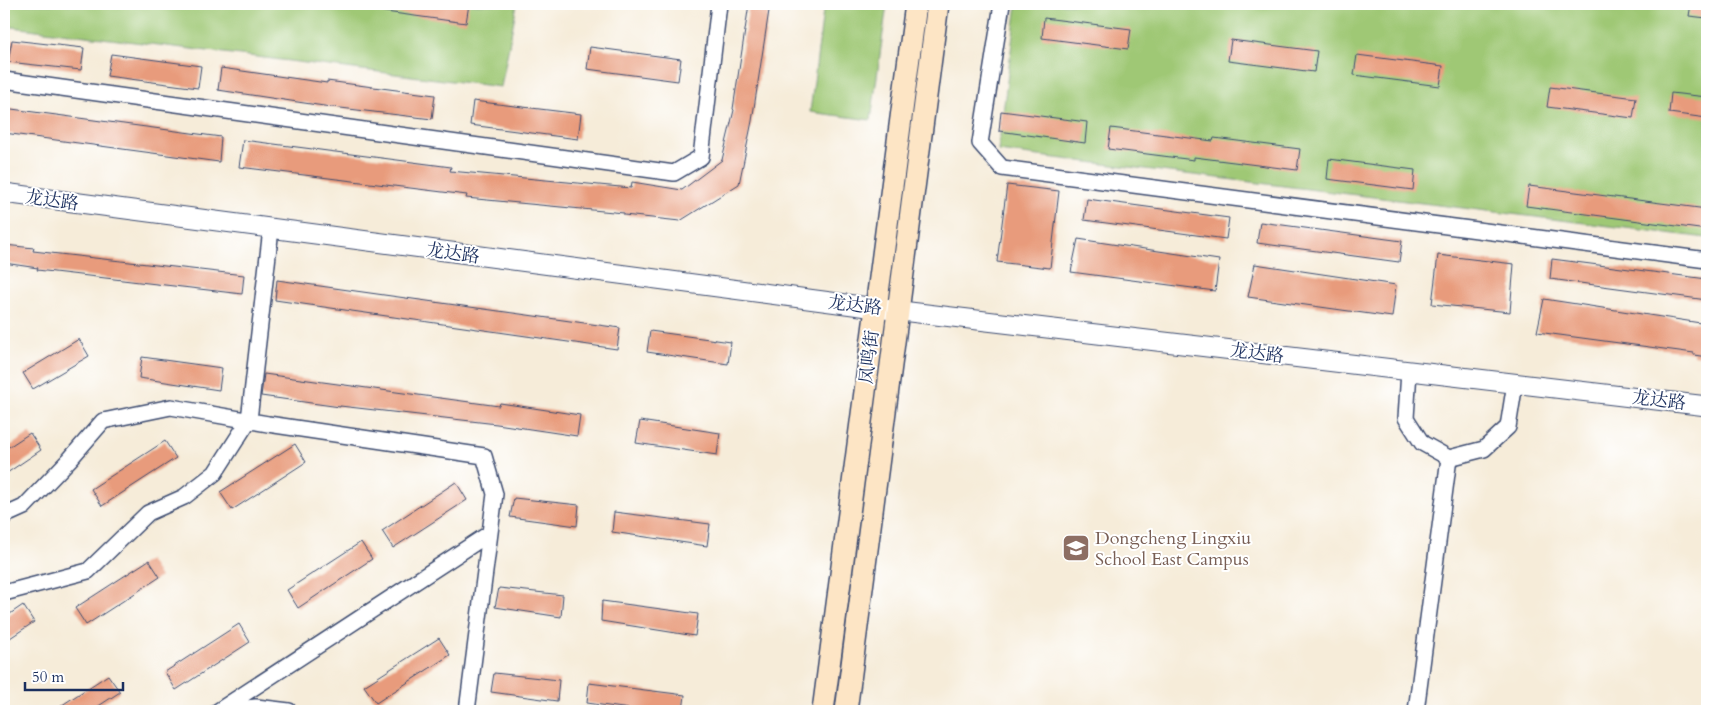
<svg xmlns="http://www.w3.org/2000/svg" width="1711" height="715" viewBox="0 0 1711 715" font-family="Cardo,'Noto Serif SC',serif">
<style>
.green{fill:#9fc875;stroke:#5d7c6a}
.building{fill:#e89b7b}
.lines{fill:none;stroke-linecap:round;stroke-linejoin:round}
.minor-casing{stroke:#3c4b70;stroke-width:18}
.tertiary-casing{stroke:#3c4b70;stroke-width:21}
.secondary-casing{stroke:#3c4b70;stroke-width:24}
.minor{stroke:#fff;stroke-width:15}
.tertiary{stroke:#fff;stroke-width:19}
.secondary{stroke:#fde5c5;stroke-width:21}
.labels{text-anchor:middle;stroke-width:4;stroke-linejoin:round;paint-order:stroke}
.street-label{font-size:18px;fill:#1b2f5e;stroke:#fff}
.education-label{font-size:18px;fill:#785e54;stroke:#fff;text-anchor:start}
</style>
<rect width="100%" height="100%" fill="#fff"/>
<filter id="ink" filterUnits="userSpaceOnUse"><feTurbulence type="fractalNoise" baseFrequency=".02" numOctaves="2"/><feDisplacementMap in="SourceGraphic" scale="10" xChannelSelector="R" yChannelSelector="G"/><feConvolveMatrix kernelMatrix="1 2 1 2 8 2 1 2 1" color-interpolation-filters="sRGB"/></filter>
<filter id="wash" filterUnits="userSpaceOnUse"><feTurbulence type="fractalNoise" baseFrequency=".0096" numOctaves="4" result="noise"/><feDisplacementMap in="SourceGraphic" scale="20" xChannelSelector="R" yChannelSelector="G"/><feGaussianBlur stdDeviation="1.12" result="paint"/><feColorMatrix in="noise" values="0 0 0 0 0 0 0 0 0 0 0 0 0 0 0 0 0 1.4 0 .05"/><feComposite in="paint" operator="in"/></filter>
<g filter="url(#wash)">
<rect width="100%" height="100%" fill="#f6ecd9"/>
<path class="green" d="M 4,4 L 517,4 L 501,87 L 4,26 Z
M 824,4 L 887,4 L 871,120 L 810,112 Z
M 1017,4 L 1707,4 L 1707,238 L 998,151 Z"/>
<g id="blocks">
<path class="building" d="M 371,4 L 469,4 L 466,23 L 371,10 Z
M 749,4 L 770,4 L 752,121 L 739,184 L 680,221 L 624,215 L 624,213 L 466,198 L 467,195 L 239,167 L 243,140 L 451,167 L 450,171 L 631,188 L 632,182 L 682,190 L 722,160 L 734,110 L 733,109 Z
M 1691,4 L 1707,4 L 1707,18 L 1689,16 Z
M 1044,18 L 1131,29 L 1128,49 L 1042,38 Z
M 12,40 L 84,48 L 81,70 L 8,62 Z
M 1231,40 L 1317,51 L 1314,72 L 1228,61 Z
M 590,47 L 681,59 L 678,81 L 587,69 Z
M 111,54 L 201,66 L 198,88 L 107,76 Z
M 1357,55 L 1443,66 L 1440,86 L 1354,75 Z
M 221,68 L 327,83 L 327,81 L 435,95 L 432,119 L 324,106 L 218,90 Z
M 1550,87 L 1636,98 L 1633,118 L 1547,107 Z
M 1671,93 L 1707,97 L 1707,118 L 1669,113 Z
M 473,101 L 581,114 L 578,139 L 470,125 Z
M 4,108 L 221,137 L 219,162 L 4,133 Z
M 1001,111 L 1087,122 L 1085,143 L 999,131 Z
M 1111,128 L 1213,141 L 1214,138 L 1300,149 L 1297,170 L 1194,157 L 1194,160 L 1108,149 Z
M 1329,159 L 1415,170 L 1413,190 L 1327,179 Z
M 1007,185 L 1059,191 L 1050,268 L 997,262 Z
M 1529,186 L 1707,209 L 1707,230 L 1526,206 Z
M 1087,199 L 1229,218 L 1226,239 L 1084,220 Z
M 1260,222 L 1402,241 L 1399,262 L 1257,243 Z
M 1078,239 L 1219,260 L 1215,291 L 1071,272 Z
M 4,245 L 34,248 L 33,251 L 244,275 L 242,294 L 37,270 L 38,268 L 4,263 Z
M 1438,255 L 1514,264 L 1510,312 L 1432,304 Z
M 1552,259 L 1707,279 L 1707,300 L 1550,279 Z
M 1255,264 L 1396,285 L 1392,317 L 1248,297 Z
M 277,280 L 620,328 L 617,349 L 275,300 Z
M 1544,299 L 1707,324 L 1707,357 L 1694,355 L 1694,353 L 1537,332 Z
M 650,331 L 731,342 L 728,364 L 647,352 Z
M 79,339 L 89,356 L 33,389 L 23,373 Z
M 142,357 L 222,368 L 219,390 L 139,378 Z
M 264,374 L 499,406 L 500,403 L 580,415 L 577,436 L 497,424 L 340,406 L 340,407 L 261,396 Z
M 640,421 L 720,433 L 717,455 L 636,443 Z
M 30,433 L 41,450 L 4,475 L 4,450 Z
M 165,441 L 176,458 L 102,506 L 91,489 Z
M 295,444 L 306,462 L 232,510 L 220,492 Z
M 456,482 L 467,500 L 393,548 L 382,531 Z
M 514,498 L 579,505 L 577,526 L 510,517 Z
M 614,512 L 710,524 L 707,546 L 612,532 Z
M 361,542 L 372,559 L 298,608 L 287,590 Z
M 149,560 L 160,577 L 86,625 L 75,608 Z
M 499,588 L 563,595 L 561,617 L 495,607 Z
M 602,601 L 698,614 L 695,636 L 601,621 Z
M 23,605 L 34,622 L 4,642 L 4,618 Z
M 239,624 L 250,642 L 176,690 L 165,672 Z
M 439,638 L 450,655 L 376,703 L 364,686 Z
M 494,673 L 559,680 L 557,701 L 491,692 Z
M 108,675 L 120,692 L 91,711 L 53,711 Z
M 589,683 L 685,695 L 683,711 L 644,711 L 587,703 Z"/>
</g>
</g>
<g filter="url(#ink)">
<use href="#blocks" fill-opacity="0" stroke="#3c4b70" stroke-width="1"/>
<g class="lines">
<g class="minor-casing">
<path id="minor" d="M 1002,4 L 980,143 L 1002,168 L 1707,260
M 4,80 L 674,173 L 701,157 L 719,4
M 1409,371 L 1406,418 L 1422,443 L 1449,458 L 1484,449 L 1508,427 L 1515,383
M 4,516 L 24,507 L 70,459 L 103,421 L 171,407 L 268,424 L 484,456 L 495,494 L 467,711
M 4,593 L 88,571 L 148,513 L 184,497 L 215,473 L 249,420 L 271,229
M 218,711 L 490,533
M 221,711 L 256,707 L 289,711
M 1416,711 L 1449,458"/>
</g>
<g class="tertiary-casing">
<path id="tertiary" d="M 4,193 L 876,308 L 1707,406"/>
</g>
<g class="secondary-casing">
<path id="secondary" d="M 823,711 L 916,4
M 846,711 L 938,4"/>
</g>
<use href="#minor" class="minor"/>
<use href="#tertiary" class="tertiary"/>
<use href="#secondary" class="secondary"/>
</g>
</g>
<defs>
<g id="school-square" transform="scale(1.4375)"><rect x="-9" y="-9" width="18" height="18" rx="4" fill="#8d6e63" stroke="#fff"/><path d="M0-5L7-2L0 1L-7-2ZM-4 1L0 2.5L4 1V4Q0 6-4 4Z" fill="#fff"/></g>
</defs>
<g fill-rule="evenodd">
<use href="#school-square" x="1076" y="548"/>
</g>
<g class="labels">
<g class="street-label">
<text transform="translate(52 200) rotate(8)" y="6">龙达路</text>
<text transform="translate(453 253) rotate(8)" y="6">龙达路</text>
<text transform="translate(855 305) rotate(7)" y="6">龙达路</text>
<text transform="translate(1257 353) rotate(7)" y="6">龙达路</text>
<text transform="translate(869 357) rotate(-83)" y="6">凤鸣街</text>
<text transform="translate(1659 400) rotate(7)" y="6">龙达路</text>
</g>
<g class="education-label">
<text x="1095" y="544">Dongcheng Lingxiu<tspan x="1095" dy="21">School East Campus</tspan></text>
</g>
</g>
<rect width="1711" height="715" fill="none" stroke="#fff" stroke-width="20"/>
<path d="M25 682v8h98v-8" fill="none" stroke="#1b2f5e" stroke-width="2.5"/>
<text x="32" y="682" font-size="15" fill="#1b2f5e" stroke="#ffffff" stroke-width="4" paint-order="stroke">50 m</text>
</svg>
